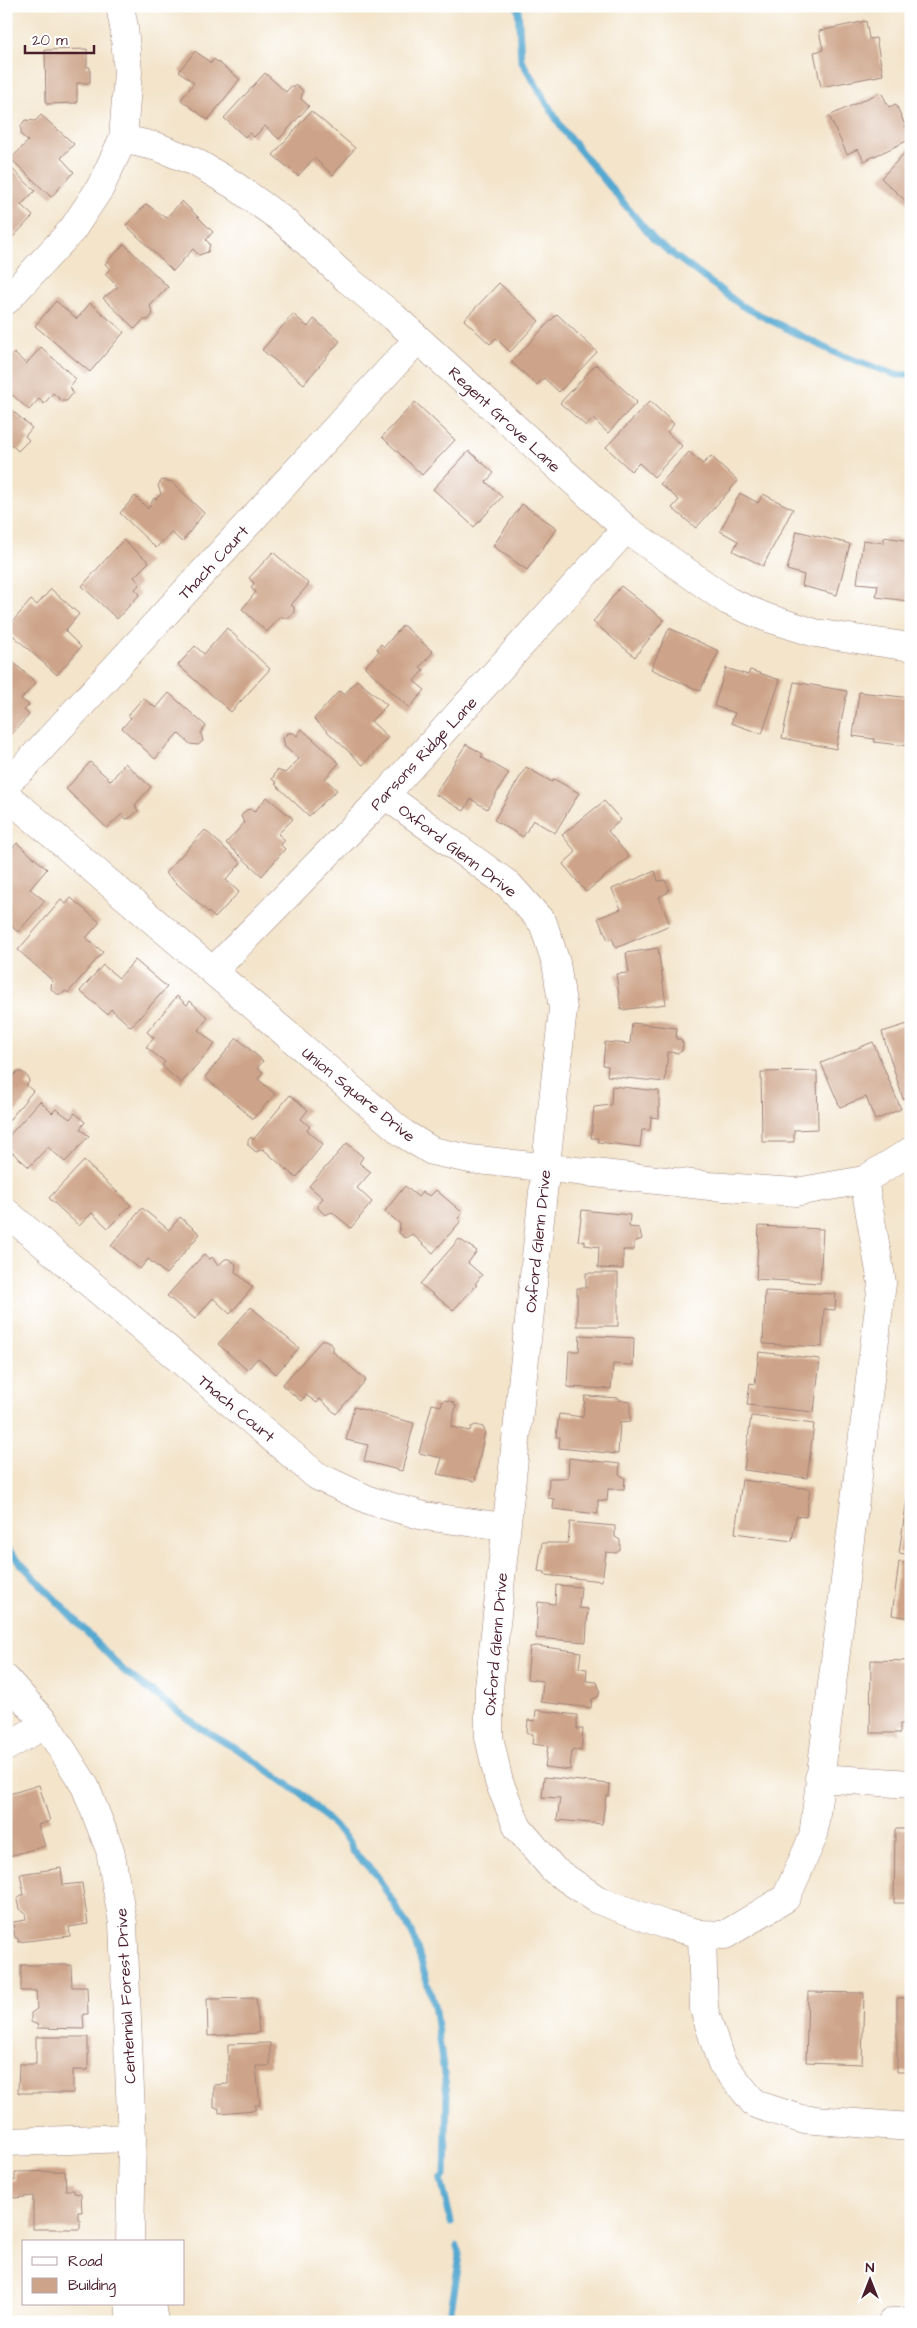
<svg xmlns="http://www.w3.org/2000/svg" width="917" height="2328" viewBox="0 0 917 2328" font-family="'Architects Daughter',sans-serif">
<style>
.lines{fill:none;stroke-linecap:round;stroke-linejoin:round}
.stream{stroke:#55a8d0;stroke-width:7}
.building{fill:#cda489}
.street-casing{stroke:#9e827a;stroke-width:29}
.secondary-casing{stroke:#9e827a;stroke-width:29}
.street{stroke:#fff;stroke-width:28}
.secondary{stroke:#fff;stroke-width:28}
.labels{text-anchor:middle;stroke-width:4.5;stroke-linejoin:round;paint-order:stroke}
.street-label{font-size:16px;fill:#4a1f2b;stroke:#fff}
</style>
<rect width="100%" height="100%" fill="#fff"/>
<filter id="ink" filterUnits="userSpaceOnUse"><feTurbulence type="fractalNoise" baseFrequency=".02" numOctaves="2"/><feDisplacementMap in="SourceGraphic" scale="10" xChannelSelector="R" yChannelSelector="G"/><feConvolveMatrix kernelMatrix="1 2 1 2 8 2 1 2 1" color-interpolation-filters="sRGB"/></filter>
<filter id="wash" filterUnits="userSpaceOnUse"><feTurbulence type="fractalNoise" baseFrequency=".0096" numOctaves="4" result="noise"/><feDisplacementMap in="SourceGraphic" scale="20" xChannelSelector="R" yChannelSelector="G"/><feGaussianBlur stdDeviation="1.12" result="paint"/><feColorMatrix in="noise" values="0 0 0 0 0 0 0 0 0 0 0 0 0 0 0 0 0 1.4 0 .05"/><feComposite in="paint" operator="in"/></filter>
<g filter="url(#wash)">
<rect width="100%" height="100%" fill="#f3e4ca"/>
<g class="lines">
<path class="stream" d="M 518,6 L 521,60 L 563,130 L 655,241 L 742,306 L 835,353 L 896,375 L 911,375
M 6,1548 L 124,1671 L 200,1728 L 245,1754 L 304,1796 L 350,1842 L 352,1850 L 377,1876 L 413,1935 L 434,2005 L 447,2094 L 445,2176 L 441,2180 L 451,2222
M 449,2322 L 460,2256 L 457,2246"/>
</g>
<g id="blocks">
<path class="building" d="M 866,21 L 869,39 L 876,38 L 883,75 L 821,87 L 814,52 L 823,50 L 819,31 Z
M 87,49 L 87,67 L 90,67 L 90,83 L 77,83 L 77,103 L 46,104 L 45,50 Z
M 195,51 L 211,63 L 214,59 L 240,79 L 208,120 L 181,100 L 194,83 L 179,71 Z
M 265,73 L 286,92 L 291,86 L 298,86 L 303,91 L 301,99 L 309,106 L 279,139 L 265,126 L 254,137 L 249,133 L 245,137 L 224,118 Z
M 881,92 L 889,107 L 896,104 L 911,139 L 864,161 L 858,149 L 847,154 L 829,116 Z
M 311,111 L 355,148 L 333,175 L 314,158 L 298,176 L 273,155 Z
M 41,115 L 74,144 L 61,158 L 74,172 L 51,197 L 11,159 L 28,141 L 21,135 L 21,126 L 25,120 L 35,121 Z
M 911,146 L 911,206 L 881,178 Z
M 6,163 L 35,191 L 21,205 L 33,216 L 12,238 L 6,232 Z
M 182,201 L 213,232 L 206,240 L 210,244 L 208,252 L 199,255 L 193,249 L 173,271 L 126,225 L 146,204 L 166,218 Z
M 124,244 L 168,287 L 150,306 L 153,314 L 148,320 L 143,320 L 135,329 L 103,298 L 118,287 L 105,274 L 110,269 L 105,264 Z
M 499,283 L 539,321 L 510,352 L 496,338 L 490,344 L 464,320 Z
M 56,301 L 77,319 L 90,303 L 124,332 L 90,372 L 35,326 Z
M 293,314 L 308,327 L 314,319 L 340,341 L 304,384 L 262,350 Z
M 557,314 L 597,352 L 559,392 L 544,378 L 537,385 L 511,362 Z
M 41,347 L 76,379 L 70,386 L 73,393 L 67,401 L 62,401 L 53,393 L 44,404 L 39,399 L 29,410 L 6,389 L 6,361 L 14,353 L 26,364 Z
M 596,364 L 637,402 L 608,433 L 593,419 L 586,426 L 560,403 Z
M 650,401 L 674,424 L 667,432 L 682,446 L 654,477 L 639,463 L 631,471 L 606,447 Z
M 415,402 L 455,440 L 422,475 L 382,437 Z
M 6,405 L 32,428 L 25,436 L 29,440 L 18,451 L 10,443 L 6,447 Z
M 469,451 L 494,473 L 486,482 L 502,497 L 474,527 L 433,489 Z
M 689,452 L 703,464 L 711,456 L 738,481 L 696,528 L 672,508 L 679,500 L 660,484 Z
M 162,480 L 172,482 L 204,513 L 182,542 L 171,532 L 156,548 L 120,513 L 135,496 L 148,509 L 154,498 L 156,499 L 161,494 L 158,485 Z
M 740,493 L 758,503 L 763,494 L 793,509 L 763,566 L 733,551 L 738,541 L 720,531 Z
M 522,504 L 557,528 L 527,570 L 493,546 Z
M 797,531 L 850,544 L 837,595 L 802,586 L 804,575 L 787,570 Z
M 884,537 L 911,541 L 911,582 L 908,601 L 876,597 L 878,585 L 857,583 L 863,540 L 884,543 Z
M 123,540 L 149,562 L 134,577 L 140,584 L 135,589 L 140,594 L 117,619 L 82,586 Z
M 273,552 L 309,584 L 291,605 L 294,607 L 294,612 L 289,618 L 284,618 L 281,616 L 267,632 L 242,609 L 256,592 L 251,588 L 254,583 L 249,578 Z
M 621,586 L 664,620 L 635,657 L 593,622 Z
M 51,589 L 79,614 L 65,631 L 81,647 L 57,675 L 6,629 L 31,600 L 37,605 Z
M 403,625 L 433,652 L 420,667 L 424,670 L 414,681 L 425,690 L 409,708 L 365,667 L 379,651 L 377,649 L 381,644 L 384,647 Z
M 227,628 L 270,669 L 231,712 L 178,665 L 195,646 L 204,654 Z
M 669,628 L 719,651 L 700,691 L 651,669 Z
M 12,661 L 36,683 L 21,699 L 29,705 L 24,710 L 29,715 L 6,740 L 6,667 Z
M 726,668 L 748,675 L 750,670 L 780,680 L 762,734 L 731,723 L 735,713 L 714,706 Z
M 357,680 L 387,705 L 371,721 L 388,737 L 363,765 L 314,719 L 339,691 L 344,695 Z
M 794,682 L 847,691 L 836,749 L 782,738 Z
M 859,692 L 911,698 L 908,746 L 874,742 L 874,739 L 853,736 Z
M 169,693 L 206,726 L 201,733 L 203,741 L 198,745 L 190,744 L 178,733 L 155,759 L 122,728 L 131,718 L 128,715 L 143,698 L 156,708 Z
M 302,729 L 339,763 L 325,779 L 337,790 L 309,816 L 275,784 L 277,783 L 272,779 L 277,770 L 285,773 L 299,759 L 285,747 L 283,738 L 288,733 L 294,733 L 297,736 Z
M 466,744 L 483,754 L 481,757 L 509,773 L 487,809 L 471,799 L 464,811 L 435,794 Z
M 90,762 L 111,781 L 125,763 L 151,787 L 135,805 L 138,811 L 130,818 L 126,819 L 122,814 L 107,828 L 66,789 Z
M 526,767 L 552,782 L 554,779 L 579,793 L 555,833 L 533,820 L 523,837 L 494,820 Z
M 267,797 L 293,819 L 278,834 L 285,840 L 281,845 L 285,849 L 262,876 L 226,843 L 244,823 L 241,816 L 246,810 L 251,809 L 254,812 Z
M 604,801 L 621,820 L 608,831 L 629,857 L 586,892 L 563,864 L 576,852 L 562,835 Z
M 205,830 L 241,863 L 226,880 L 239,892 L 215,918 L 165,873 Z
M 17,843 L 47,869 L 30,889 L 45,901 L 18,932 L 6,921 L 6,855 Z
M 655,871 L 658,881 L 665,880 L 669,889 L 667,893 L 659,897 L 670,925 L 616,948 L 612,938 L 608,940 L 598,918 L 621,909 L 612,889 Z
M 71,898 L 100,922 L 86,938 L 103,952 L 68,993 L 65,991 L 62,994 L 57,994 L 51,989 L 52,980 L 18,950 L 61,900 L 66,904 Z
M 658,948 L 666,1004 L 621,1010 L 616,974 L 629,973 L 626,953 Z
M 135,960 L 167,987 L 131,1027 L 111,1009 L 107,1014 L 80,991 L 103,965 L 119,978 Z
M 177,996 L 187,1005 L 190,1001 L 208,1018 L 198,1030 L 215,1044 L 181,1083 L 162,1066 L 165,1062 L 146,1047 L 154,1038 L 147,1032 Z
M 632,1023 L 677,1028 L 676,1039 L 680,1039 L 683,1043 L 682,1051 L 678,1053 L 668,1052 L 665,1082 L 607,1076 L 608,1066 L 603,1065 L 605,1042 L 630,1044 Z
M 911,1023 L 911,1097 L 903,1099 L 882,1032 Z
M 237,1038 L 263,1061 L 257,1068 L 263,1072 L 258,1079 L 275,1094 L 253,1119 L 205,1077 Z
M 873,1042 L 901,1109 L 875,1120 L 866,1097 L 840,1107 L 821,1063 Z
M 817,1071 L 818,1129 L 794,1130 L 794,1142 L 762,1142 L 761,1072 Z
M 17,1072 L 22,1072 L 28,1077 L 29,1082 L 26,1085 L 33,1091 L 6,1124 L 6,1083 Z
M 612,1086 L 659,1091 L 659,1118 L 651,1117 L 650,1130 L 642,1130 L 640,1147 L 598,1142 L 598,1138 L 591,1138 L 594,1107 L 611,1105 Z
M 290,1095 L 308,1110 L 301,1119 L 310,1127 L 307,1130 L 323,1144 L 296,1178 L 263,1149 L 256,1152 L 248,1145 L 248,1140 L 251,1137 L 253,1140 Z
M 40,1101 L 52,1113 L 56,1109 L 70,1119 L 75,1113 L 85,1122 L 80,1129 L 89,1136 L 65,1162 L 48,1147 L 29,1167 L 6,1147 L 6,1139 Z
M 347,1143 L 363,1157 L 359,1163 L 371,1172 L 357,1188 L 372,1202 L 351,1228 L 332,1212 L 325,1215 L 318,1208 L 318,1204 L 323,1198 L 309,1186 Z
M 84,1161 L 131,1205 L 108,1228 L 92,1213 L 79,1226 L 49,1198 Z
M 405,1186 L 418,1197 L 422,1192 L 430,1196 L 436,1190 L 463,1213 L 458,1218 L 461,1221 L 433,1253 L 412,1234 L 405,1238 L 399,1233 L 400,1224 L 385,1211 Z
M 142,1208 L 169,1230 L 180,1217 L 200,1234 L 166,1274 L 148,1259 L 140,1269 L 111,1246 Z
M 582,1210 L 630,1215 L 629,1227 L 639,1228 L 642,1239 L 634,1242 L 634,1250 L 623,1250 L 623,1269 L 598,1268 L 599,1247 L 585,1245 L 585,1241 L 578,1241 Z
M 759,1226 L 823,1229 L 820,1283 L 756,1279 Z
M 459,1239 L 477,1251 L 468,1263 L 482,1275 L 475,1284 L 477,1285 L 453,1310 L 420,1284 Z
M 204,1254 L 210,1259 L 212,1257 L 218,1266 L 225,1259 L 229,1259 L 236,1264 L 235,1272 L 253,1287 L 230,1314 L 213,1298 L 195,1319 L 167,1296 Z
M 586,1273 L 618,1273 L 618,1326 L 577,1326 L 577,1288 L 586,1288 Z
M 765,1291 L 836,1294 L 835,1310 L 824,1309 L 822,1347 L 763,1344 Z
M 251,1307 L 299,1348 L 276,1374 L 258,1358 L 247,1370 L 218,1344 Z
M 580,1335 L 634,1338 L 633,1365 L 613,1364 L 611,1389 L 567,1387 L 569,1351 L 579,1351 Z
M 322,1340 L 326,1340 L 333,1346 L 333,1352 L 366,1380 L 336,1414 L 320,1399 L 317,1403 L 306,1395 L 301,1401 L 282,1385 Z
M 759,1352 L 820,1359 L 814,1412 L 747,1405 L 750,1383 L 755,1384 Z
M 585,1396 L 619,1398 L 619,1400 L 630,1401 L 630,1422 L 620,1423 L 618,1454 L 559,1448 L 560,1437 L 556,1437 L 559,1414 L 583,1417 Z
M 445,1400 L 453,1402 L 456,1406 L 451,1427 L 470,1431 L 471,1427 L 476,1425 L 483,1427 L 485,1431 L 475,1481 L 437,1474 L 442,1458 L 419,1453 L 432,1404 L 441,1406 L 442,1402 Z
M 354,1407 L 414,1423 L 402,1471 L 364,1461 L 368,1445 L 346,1440 Z
M 751,1416 L 814,1424 L 807,1478 L 744,1470 Z
M 569,1458 L 620,1464 L 619,1474 L 625,1478 L 624,1489 L 608,1489 L 607,1501 L 598,1500 L 598,1514 L 553,1509 L 554,1499 L 548,1498 L 549,1478 L 568,1478 Z
M 742,1480 L 810,1489 L 806,1517 L 796,1516 L 792,1541 L 735,1533 Z
M 907,1499 L 911,1500 L 911,1555 L 899,1553 Z
M 570,1522 L 615,1526 L 615,1537 L 620,1540 L 620,1550 L 616,1553 L 606,1552 L 602,1581 L 545,1575 L 545,1572 L 538,1571 L 542,1543 L 568,1543 Z
M 899,1562 L 911,1564 L 911,1618 L 892,1615 Z
M 556,1585 L 581,1587 L 579,1608 L 588,1609 L 586,1642 L 536,1638 L 538,1602 L 555,1604 Z
M 537,1646 L 581,1652 L 579,1668 L 587,1669 L 586,1681 L 597,1682 L 600,1691 L 598,1697 L 592,1699 L 591,1708 L 541,1702 L 543,1681 L 527,1679 L 530,1647 Z
M 871,1660 L 911,1661 L 911,1724 L 900,1724 L 900,1733 L 870,1733 Z
M 536,1710 L 577,1715 L 577,1729 L 583,1729 L 581,1751 L 572,1749 L 570,1770 L 545,1767 L 548,1746 L 532,1744 L 533,1734 L 527,1733 L 528,1720 L 535,1721 Z
M 544,1777 L 610,1784 L 609,1796 L 606,1796 L 602,1824 L 557,1820 L 560,1798 L 542,1797 Z
M 39,1785 L 50,1821 L 38,1825 L 45,1846 L 6,1857 L 6,1795 Z
M 895,1829 L 911,1829 L 911,1903 L 894,1903 Z
M 61,1868 L 63,1885 L 82,1883 L 88,1924 L 69,1927 L 70,1936 L 18,1942 L 18,1938 L 15,1938 L 13,1922 L 26,1920 L 25,1913 L 19,1909 L 17,1900 L 21,1895 L 24,1895 L 20,1874 Z
M 21,1965 L 71,1965 L 72,1987 L 87,1987 L 88,2014 L 83,2014 L 84,2029 L 37,2028 L 38,2025 L 31,2022 L 31,2013 L 37,2009 L 36,1991 L 21,1991 Z
M 808,1992 L 864,1993 L 862,2064 L 806,2062 Z
M 256,1998 L 259,2033 L 208,2036 L 207,1999 Z
M 897,1998 L 911,1998 L 911,2072 L 897,2072 Z
M 36,2037 L 88,2037 L 88,2070 L 73,2070 L 73,2093 L 18,2093 L 19,2064 L 36,2064 Z
M 270,2043 L 270,2066 L 256,2066 L 260,2105 L 255,2105 L 255,2110 L 219,2113 L 219,2108 L 214,2108 L 214,2085 L 228,2084 L 228,2044 Z
M 65,2171 L 66,2190 L 74,2190 L 74,2193 L 81,2194 L 82,2212 L 78,2212 L 78,2219 L 80,2220 L 80,2229 L 33,2229 L 33,2196 L 14,2198 L 8,2192 L 8,2185 L 12,2180 L 15,2181 L 15,2172 Z"/>
</g>
</g>
<g filter="url(#ink)">
<use href="#blocks" fill-opacity="0" stroke="#9e827a" stroke-width="1"/>
<g class="lines">
<g class="street-casing">
<path id="street" d="M 123,139 L 158,147 L 195,162 L 234,185 L 284,221 L 347,279 L 394,317 L 626,529 L 728,601 L 765,617 L 815,633 L 911,647
M 6,301 L 72,230 L 100,188 L 123,139 L 128,72 L 124,27 L 120,6
M 6,783 L 23,768 L 418,339
M 6,795 L 404,1134 L 432,1151 L 470,1159 L 710,1186 L 796,1192 L 864,1180 L 911,1151
M 385,795 L 509,885 L 543,923 L 556,963 L 563,1009 L 489,1688 L 489,1737 L 499,1782 L 518,1828 L 554,1870 L 598,1900 L 666,1925 L 702,1934 L 725,1935 L 786,1898 L 813,1837 L 882,1283 L 864,1180
M 213,971 L 385,795 L 626,529
M 6,1212 L 317,1476 L 371,1501 L 424,1516 L 505,1527
M 6,1679 L 46,1724 L 85,1786 L 110,1850 L 123,1923 L 132,2138 L 130,2242
M 6,1747 L 46,1724
M 819,1778 L 911,1784
M 702,1934 L 704,2009 L 721,2062 L 755,2104 L 801,2119 L 911,2127
M 6,2142 L 132,2138
M 152,2304 L 155,2322
M 130,2322 L 130,2304"/>
</g>
<g class="secondary-casing">
<path id="secondary" d="M 892,2322 L 911,2321"/>
</g>
<use href="#street" class="street"/>
<use href="#secondary" class="secondary"/>
</g>
</g>
<g class="labels">
<g class="street-label">
<text transform="translate(505 419) rotate(43)" y="6">Regent Grove Lane</text>
<text transform="translate(213 562) rotate(-47)" y="6">Thach Court</text>
<text transform="translate(423 753) rotate(-47)" y="6">Parsons Ridge Lane</text>
<text transform="translate(458 850) rotate(37)" y="6">Oxford Glenn Drive</text>
<text transform="translate(359 1094) rotate(39)" y="6">Union Square Drive</text>
<text transform="translate(537 1241) rotate(-84)" y="6">Oxford Glenn Drive</text>
<text transform="translate(237 1408) rotate(40)" y="6">Thach Court</text>
<text transform="translate(495 1644) rotate(-85)" y="6">Oxford Glenn Drive</text>
<text transform="translate(125 1996) rotate(-93)" y="6">Centennial Forest Drive</text>
</g>
</g>
<rect width="917" height="2328" fill="none" stroke="#fff" stroke-width="25"/>
<rect x="22" y="2240" width="162" height="65" fill="#ffffff" stroke="#b7a5aa"/>
<rect x="32" y="2257" width="25" height="8" fill="#ffffff" stroke="#b7a5aa"/>
<text x="68" y="2266" font-size="15" fill="#4a1f2b">Road</text>
<rect x="32" y="2278" width="25" height="15" fill="#cda489" stroke="#b7a5aa"/>
<text x="68" y="2290" font-size="15" fill="#4a1f2b">Building</text>
<g transform="translate(870 2280)" stroke="#ffffff" stroke-width="4" paint-order="stroke">
<path d="M0-4L9 19L0 12L-9 19Z" fill="#4a1f2b"/>
<text y="-8" font-size="14" font-weight="bold" text-anchor="middle" fill="#4a1f2b">N</text>
</g>
<path d="M25 45v8h69v-8" fill="none" stroke="#4a1f2b" stroke-width="2.5"/>
<text x="32" y="45" font-size="15" fill="#4a1f2b" stroke="#ffffff" stroke-width="4" paint-order="stroke">20 m</text>
</svg>
